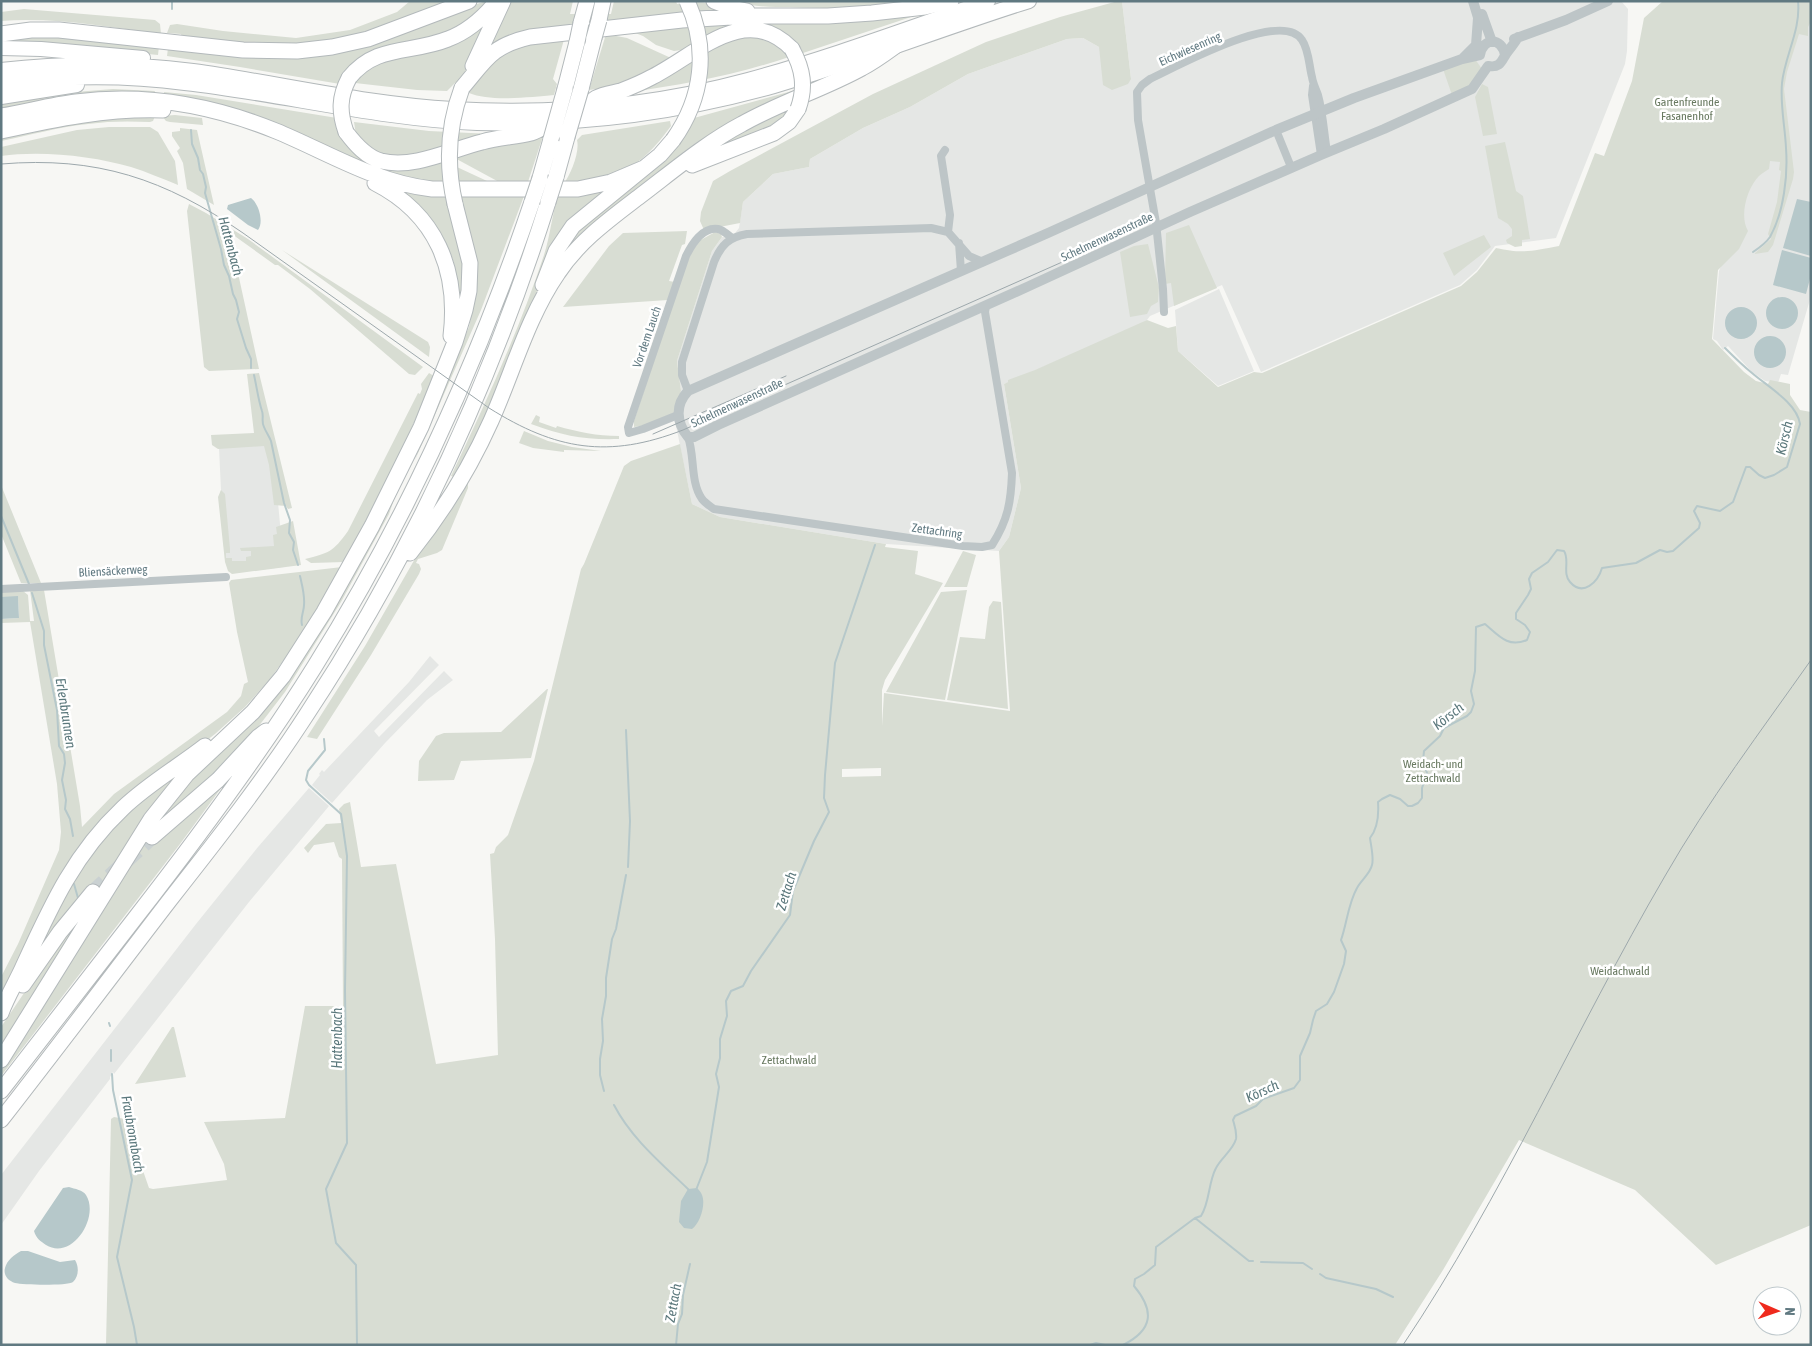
<svg xmlns="http://www.w3.org/2000/svg" width="1812" height="1346" viewBox="0 0 1812 1346" font-family="'Asap Condensed',sans-serif">
<style>
.built{fill:#e5e7e5}
.green{fill:#d8ddd3;fill-rule:evenodd}
.water{fill:#b6c8ca}
.lines{fill:none;stroke-linecap:round;stroke-linejoin:round}
.stream{stroke:#b6c8ca;stroke-width:2}
.motorway-tunnel{stroke:#cad1d2;stroke-width:15;stroke-dasharray:15 8;stroke-linecap:butt}
.trunk-casing{stroke:#b3b9bb;stroke-width:16}
.motorway-casing{stroke:#b3b9bb;stroke-width:17}
.minor{stroke:#bdc5c7;stroke-width:8}
.tertiary{stroke:#bdc5c7;stroke-width:10}
.trunk{stroke:#fff;stroke-width:14}
.motorway{stroke:#fff;stroke-width:15}
.tram{stroke:#9da8ac;stroke-width:1}
.motorway-bridge-casing{stroke:#b3b9bb;stroke-width:17;stroke-linecap:butt}
.motorway-bridge{stroke:#fff;stroke-width:15}
.labels{text-anchor:middle;stroke-width:5;stroke-linejoin:round;paint-order:stroke}
.street-label{font-size:12px;fill:#607981;stroke:#fff}
.park-label{font-size:12px;fill:#687960;stroke:#fff}
.water-label{font-size:14px;font-style:italic;fill:#5b787c;stroke:#fff}
</style>
<rect width="100%" height="100%" fill="#f7f7f4"/>
<path class="built" d="M 1122,1 L 1621,1 L 1628,9 L 1627,51 L 1625,64 L 1556,238 L 1495,246 L 1477,270 L 1460,285 L 1261,372 L 1222,285 L 1150,316 L 1147,320 L 1135,327 L 1004,384 L 1021,488 L 1009,537 L 999,551 L 886,544 L 720,517 L 692,504 L 673,411 L 681,391 L 677,361 L 712,251 L 722,237 L 732,237 L 739,228 L 743,202 L 773,174 L 809,167 L 810,159 L 863,128 L 910,107 L 968,74 L 1067,39 L 1083,38 L 1099,47 L 1131,79 Z
M 1811,1 L 1811,296 L 1788,375 L 1781,374 L 1778,383 L 1765,381 L 1752,372 L 1728,346 L 1723,350 L 1717,341 L 1713,339 L 1719,271 L 1723,260 L 1754,124 Z
M 1219,289 L 1254,371 L 1218,386 L 1178,351 L 1175,310 Z
M 263,437 L 276,481 L 284,567 L 232,573 L 225,558 L 219,497 L 221,490 L 219,448 Z
M 430,656 L 439,665 L 374,731 L 379,737 L 444,671 L 453,680 L 427,700 L 385,743 L 332,803 L 312,785 L 320,775 L 319,774 L 322,770 L 324,772 L 409,682 Z
M 309,788 L 329,806 L 249,902 L 114,1074 L 113,1072 L 110,1077 L 110,1079 L 39,1171 L 1,1225 L 1,1175 L 196,924 L 258,847 Z"/>
<path class="green" d="M 410,1 L 451,1 C 407,17 362,38 315,43 C 271,48 226,41 182,37 L 181,34 L 167,33 L 170,25 L 177,24 L 223,31 L 296,38 L 350,30 L 397,12 Z
M 486,1 L 482,11 L 446,36 L 389,49 L 340,84 L 240,67 L 167,56 L 168,48 L 288,56 L 459,10 Z
M 507,1 L 573,1 L 570,14 L 611,14 L 614,1 L 676,1 L 677,4 C 698,0 710,2 729,11 L 611,23 L 483,56 Z
M 734,1 L 928,1 C 885,9 835,9 790,7 C 771,7 752,7 734,1 Z
M 1118,1 L 1122,1 L 1131,79 L 1128,84 L 1112,90 L 1103,85 L 1099,47 L 1083,38 L 1067,39 L 968,74 L 910,107 L 863,128 L 810,159 L 809,167 L 773,174 L 743,202 L 740,223 L 704,230 L 700,221 L 701,212 L 713,181 L 730,171 L 873,94 L 986,42 L 1060,17 Z
M 1663,1 L 1811,1 L 1811,21 L 1808,27 L 1808,36 L 1799,34 L 1787,72 L 1784,89 L 1794,172 L 1793,179 L 1773,245 L 1768,252 L 1754,254 L 1771,239 L 1768,234 L 1777,202 L 1781,171 L 1779,170 L 1780,162 L 1770,161 L 1769,169 C 1766,171 1762,173 1759,176 C 1747,188 1739,216 1748,231 L 1739,249 L 1718,270 L 1712,339 L 1744,372 L 1756,381 L 1768,384 L 1770,380 L 1790,384 L 1790,395 L 1800,410 L 1811,412 L 1811,1225 L 1716,1265 L 1635,1190 L 1519,1140 L 1443,1270 L 1395,1345 L 106,1345 L 111,1119 L 114,1117 L 125,1119 L 149,1188 L 153,1189 L 227,1180 L 224,1164 L 204,1122 L 285,1118 L 305,1006 L 343,1006 L 342,859 L 339,857 L 334,842 L 314,845 L 308,853 L 304,848 L 326,824 L 341,823 L 339,809 L 344,804 L 350,802 L 361,867 L 396,864 L 436,1064 L 498,1055 L 495,939 L 490,854 L 494,853 L 496,847 L 508,835 L 534,761 L 581,569 L 584,564 L 624,466 L 631,461 L 680,444 L 692,504 L 720,517 L 886,544 L 885,547 L 918,551 L 915,574 L 943,583 L 885,680 L 882,690 L 882,726 L 884,693 L 1010,711 L 999,551 L 1009,537 L 1021,488 L 1004,384 L 1008,382 L 1008,380 L 1035,370 L 1147,320 L 1168,328 L 1176,326 L 1178,351 L 1218,387 L 1254,372 L 1262,373 L 1461,286 L 1477,272 L 1496,248 C 1523,254 1532,251 1559,246 L 1595,153 L 1604,156 L 1632,81 L 1644,18 ZM 881,768 L 881,776 L 842,777 L 842,769 Z
M 24,9 L 155,20 L 160,24 L 161,34 C 108,27 54,17 1,21 L 1,12 Z
M 929,11 L 803,53 L 793,41 L 768,27 L 690,49 L 674,51 L 656,45 L 643,36 L 630,31 L 657,26 Z
M 493,15 L 462,80 L 455,83 L 447,91 L 417,90 L 355,83 L 365,69 Z
M 606,34 L 627,38 L 671,58 L 625,85 L 589,90 Z
M 762,34 L 792,56 C 739,74 684,85 629,92 L 721,40 Z
M 54,35 L 159,46 L 158,55 L 31,42 L 1,42 L 1,39 Z
M 565,36 L 553,79 L 557,84 L 554,95 C 531,97 490,102 469,93 L 474,84 L 474,80 L 511,45 Z
M 1475,59 L 1482,69 L 1473,84 L 1452,95 L 1443,69 Z
M 1482,84 L 1488,87 L 1497,134 L 1483,136 L 1475,97 Z
M 814,85 L 787,98 L 566,253 L 559,253 L 568,238 L 694,118 Z
M 113,89 L 155,91 L 154,96 L 1,113 L 1,102 L 38,95 Z
M 164,92 L 196,95 L 337,118 L 364,156 L 444,161 L 487,181 L 488,184 L 417,182 L 164,95 Z
M 792,103 L 785,121 L 700,157 L 724,139 Z
M 175,115 L 202,118 L 203,125 L 170,122 L 166,121 L 162,116 Z
M 155,116 L 153,121 L 150,122 C 129,121 109,121 88,124 C 59,127 30,135 1,141 L 1,135 L 59,123 Z
M 670,121 L 671,126 C 657,145 642,163 620,172 C 605,179 579,181 563,185 C 571,174 580,152 577,140 L 582,135 Z
M 354,122 L 429,131 L 492,134 L 403,158 L 377,153 L 356,135 Z
M 109,127 L 150,127 L 158,132 L 175,161 L 178,185 C 163,179 147,172 131,167 C 94,156 40,150 1,156 L 1,147 L 77,130 Z
M 180,128 L 197,130 L 214,205 L 187,189 L 183,163 L 177,151 L 180,148 L 172,136 L 172,132 L 180,131 Z
M 543,136 L 527,185 L 499,182 L 451,156 Z
M 1505,142 L 1516,191 L 1523,196 L 1530,239 L 1522,240 L 1522,246 L 1515,247 L 1507,243 L 1506,240 L 1512,236 L 1512,229 L 1508,224 L 1498,218 L 1485,146 Z
M 613,187 L 551,255 L 494,402 L 455,477 L 451,476 C 485,404 519,331 544,255 C 550,236 552,215 558,196 Z
M 404,191 L 449,196 L 465,259 L 460,310 C 458,254 445,230 404,193 Z
M 524,196 L 481,310 L 415,460 L 425,431 L 469,327 L 475,296 L 465,215 L 461,197 Z
M 189,204 L 206,213 L 248,239 L 423,367 L 415,375 L 409,374 L 310,289 L 278,265 L 275,265 L 229,232 L 259,369 L 209,371 L 204,367 L 187,211 Z
M 1189,225 L 1217,288 L 1174,306 L 1171,283 L 1165,284 L 1166,233 Z
M 687,231 L 685,244 L 682,245 L 669,281 L 675,282 L 668,300 L 563,307 L 609,246 L 623,233 Z
M 715,232 L 721,234 L 722,237 L 712,251 L 677,361 L 681,391 L 674,413 L 642,426 L 634,427 L 634,421 L 688,257 L 699,241 Z
M 1484,235 L 1491,247 L 1454,276 L 1443,253 Z
M 1148,244 L 1159,288 L 1158,302 L 1151,306 L 1147,314 L 1130,317 L 1120,252 L 1134,246 Z
M 282,250 L 428,342 L 430,347 L 429,357 Z
M 259,373 L 292,508 L 288,509 L 286,506 L 274,505 L 269,465 L 264,446 L 218,449 L 212,445 L 211,435 L 254,433 L 247,374 Z
M 429,373 L 434,376 L 379,504 L 345,562 L 311,563 L 305,559 C 329,553 333,552 348,531 L 418,393 L 420,394 L 422,389 L 421,384 Z
M 536,415 L 540,417 L 539,422 L 556,428 L 557,426 C 578,432 597,436 619,436 L 619,439 C 584,440 564,436 531,424 Z
M 524,431 L 548,441 L 572,447 L 601,451 L 564,450 L 564,452 L 533,448 L 519,443 Z
M 468,475 L 468,488 L 442,550 L 437,553 L 418,559 L 416,563 L 419,564 L 421,569 L 419,574 L 371,655 L 317,739 L 307,737 L 365,646 L 420,550 Z
M 1,485 L 41,583 L 21,583 L 1,534 Z
M 398,488 L 389,514 L 341,602 L 285,692 L 248,740 L 233,772 L 180,844 L 1,1076 L 1,1070 L 176,793 L 256,717 Z
M 221,490 L 225,494 L 230,549 L 230,553 L 226,553 L 226,558 L 232,558 L 232,561 L 246,561 L 246,557 L 251,556 L 251,551 L 241,551 L 240,548 L 274,546 L 273,535 L 277,534 L 276,527 L 293,521 L 301,565 L 232,574 L 228,571 L 225,562 L 218,497 Z
M 963,551 L 976,555 L 967,587 L 944,587 Z
M 342,567 L 317,611 L 294,646 L 270,679 L 245,707 L 215,734 L 110,815 L 1,1002 L 1,977 L 18,944 L 59,850 L 61,832 L 57,784 L 30,622 L 1,623 L 1,619 L 19,618 L 18,597 L 1,597 L 1,592 L 23,591 L 28,595 L 30,621 L 34,621 L 30,590 L 44,590 L 80,806 L 82,827 L 114,794 L 227,712 L 241,696 L 244,684 L 248,682 L 237,632 L 229,583 L 231,580 Z
M 967,590 L 945,700 L 886,692 L 941,592 Z
M 993,601 L 1001,602 L 1008,709 L 947,700 L 960,637 L 985,639 L 989,607 Z
M 547,689 L 548,689 L 531,758 L 461,761 L 454,780 L 418,781 L 419,761 L 436,736 L 444,733 L 501,732 Z
M 194,759 L 1,1053 L 1,1027 L 60,940 L 27,972 L 55,906 L 113,822 Z
M 172,1027 L 174,1027 L 186,1077 L 135,1084 Z"/>
<path class="water" d="M 251,198 C 259,204 264,222 258,230 L 248,225 L 227,209 L 228,205 Z
M 1797,199 L 1811,202 L 1811,256 L 1783,248 Z
M 1782,250 L 1811,258 L 1811,275 L 1806,294 L 1773,285 Z
M1766 313a16 16 0 1 1 32 0a16 16 0 1 1-32 0Z
M1725 323a16 16 0 1 1 32 0a16 16 0 1 1-32 0Z
M1754 352a16 16 0 1 1 32 0a16 16 0 1 1-32 0Z
M 18,596 L 19,618 L 1,619 L 1,597 Z
M 69,1187 C 75,1189 83,1190 86,1195 C 100,1217 72,1261 46,1245 C 40,1241 36,1238 34,1231 L 63,1188 Z
M 697,1188 C 699,1190 701,1192 702,1195 C 706,1205 700,1223 692,1229 L 684,1228 L 679,1222 L 681,1201 L 688,1189 Z
M 21,1251 L 28,1251 L 60,1262 L 75,1260 C 79,1266 79,1277 73,1282 C 67,1286 23,1285 15,1283 C 8,1281 3,1275 5,1268 C 7,1260 14,1255 21,1251 Z"/>
<g class="lines">
<path class="stream" d="M 172,9 L 172,1
M 191,130 L 192,144 L 198,158 L 200,170 L 203,174 L 206,187 L 205,193 L 221,249 L 224,265 L 229,276 L 233,294 L 236,300 L 239,312 L 237,319 L 246,348 L 251,359 L 251,368
M 1753,252 C 1759,248 1766,243 1770,237 C 1784,212 1788,175 1786,148 C 1785,126 1780,105 1782,83 C 1785,55 1801,30 1798,1
M 254,375 C 257,388 258,399 262,411 C 264,416 261,422 264,427 C 266,432 269,436 271,441 L 284,503 L 290,520 L 289,533 L 294,542 L 293,550 L 298,565
M 1,516 L 29,584
M 300,576 C 302,585 305,595 304,605 C 304,612 300,617 302,625
M 32,593 L 44,631 L 44,645 L 57,710 L 59,746 L 64,754 L 65,763 L 62,780 L 66,800 L 65,809 L 70,819 L 73,836
M 626,730 L 630,821 L 628,867
M 324,739 L 325,750 L 308,771 L 306,780 L 309,785 L 341,814 L 347,856 L 345,990 L 347,1143 L 326,1189 L 336,1243 L 356,1265 L 357,1345
M 74,884 L 78,898
M 109,1023 L 110,1026
M 111,1050 L 111,1061
M 112,1074 L 113,1090 L 132,1180 L 117,1257 L 134,1327 L 137,1345
M 604,1091 L 600,1075 L 600,1059 L 603,1041 L 602,1019 L 606,996 L 606,978 L 612,939 L 616,929 L 626,875
M 614,1105 C 631,1138 661,1163 688,1189
M 696,1190 L 707,1162 L 719,1087 L 716,1074 L 720,1058 L 720,1039 L 727,1016 L 726,1001 L 731,991 L 743,986 L 751,971 L 790,915 L 793,891 L 814,841 L 829,812 L 824,798 L 825,775 L 835,663 L 875,545
M 1195,1218 L 1249,1261 L 1253,1261
M 1261,1262 L 1303,1263 L 1312,1269
M 1320,1274 L 1326,1278 L 1376,1289 L 1393,1297
M 676,1345 L 678,1324 L 682,1314 L 683,1295 L 690,1264
M 1090,1345 L 1096,1343 L 1105,1345
M 1123,1345 C 1153,1330 1155,1311 1134,1286 L 1135,1279 L 1144,1274 L 1155,1265 L 1156,1247 L 1195,1218 L 1201,1216 C 1210,1202 1208,1183 1216,1168 C 1221,1158 1233,1150 1236,1139 C 1237,1132 1235,1127 1233,1120 L 1235,1116 L 1256,1106 L 1263,1099 L 1294,1088 L 1300,1080 L 1300,1056 L 1310,1033 L 1313,1020 L 1316,1011 L 1327,1004 L 1334,992 L 1344,964 L 1346,951 L 1341,940 C 1347,923 1348,904 1357,888 C 1361,880 1370,874 1372,865 C 1374,858 1371,846 1370,838 C 1378,828 1379,816 1378,802 L 1382,799 L 1390,795 L 1400,799 L 1408,806 L 1412,806 L 1418,803 L 1422,798 L 1422,788 L 1427,773 L 1423,761 L 1424,751 L 1440,736 L 1444,728 L 1467,716 L 1471,712 L 1474,704 L 1471,691 L 1475,671 L 1476,627 L 1485,624 C 1499,636 1508,648 1527,640 L 1530,632 L 1525,625 L 1516,619 L 1516,613 L 1528,595 L 1531,589 L 1529,579 L 1532,573 L 1548,562 L 1557,550 L 1564,551 C 1570,560 1562,573 1570,582 C 1583,597 1598,582 1602,568 L 1636,563 L 1660,550 L 1667,552 L 1673,551 L 1699,528 L 1700,523 L 1694,511 L 1697,506 L 1720,511 L 1733,502 L 1746,467 L 1750,467 L 1759,475 L 1765,478 L 1774,475 L 1787,467 L 1800,424 C 1797,403 1767,386 1752,373 C 1742,365 1734,357 1725,348"/>
<path class="motorway-tunnel" d="M 93,892 L 152,837"/>
<g class="trunk-casing">
<path id="trunk" d="M 1,48 L 41,49 L 143,58
M 1,70 C 64,63 130,63 193,71 C 280,83 365,104 453,109 C 552,115 652,106 748,80 C 829,58 909,28 988,1
M 1,83 C 62,76 124,75 185,83 C 283,94 378,119 477,123 C 577,126 678,113 774,86 C 860,61 943,28 1029,1
M 1,97 L 77,85"/>
</g>
<g class="motorway-casing">
<path id="motorway" d="M 714,1 L 732,8 L 747,11
M 599,20 L 603,1
M 581,23 L 587,1
M 1,34 L 31,30 L 59,30 L 243,50 L 297,51 L 332,47 L 368,39 L 469,1
M 473,66 L 503,1
M 349,78 C 376,44 411,54 448,39 C 467,32 484,17 497,1
M 462,88 C 486,60 491,46 530,37 L 682,20 L 748,16 L 828,16 L 872,13 L 925,7 L 951,1
M 565,89 L 577,42
M 581,89 L 594,38
M 584,108 C 588,105 591,101 596,98 C 603,94 613,93 621,91 C 631,87 641,83 650,78 C 694,57 745,0 792,49
M 1,116 C 26,112 51,105 76,102 C 145,93 212,105 276,131 C 327,152 376,183 432,189 L 578,189 L 611,182 L 644,168
M 1,131 C 55,119 108,108 163,110
M 346,132 C 355,144 366,157 381,161 C 414,169 450,150 482,142 C 498,137 515,137 531,133 C 538,131 545,126 551,122
M 692,165 L 774,133 L 789,122 L 798,109
M 556,177 L 567,137
M 540,178 L 551,139
M 375,183 C 436,214 459,270 451,336
M 543,285 L 556,251 L 573,226 L 660,155 L 673,140
M 410,553 C 442,513 470,468 491,421 C 513,372 527,318 558,273 C 579,241 610,219 640,196 C 673,171 706,143 742,124 C 781,102 824,89 862,68 C 874,62 886,53 897,45
M 152,837 L 218,780 L 258,737 L 266,731
M 23,985 L 60,932 L 93,892
M 1,1013 C 7,997 15,984 22,969 C 50,908 73,855 123,808 C 148,784 178,767 205,746
M 1,1060 L 151,819 L 187,774 L 253,712 L 283,676 L 324,612 L 372,526 L 421,427 L 455,342 L 465,310 L 469,291 L 470,263 L 455,204
M 1,1091 C 46,1033 91,975 136,917 C 199,836 261,753 315,666 C 406,520 477,365 532,202
M 1,1120 C 58,1047 113,974 169,901 C 217,840 265,779 307,714 C 411,556 491,383 548,202"/>
</g>
<path class="minor" d="M 1313,86 L 1312,95 L 1321,155
M 1276,130 L 1291,167
M 945,150 L 941,156 L 950,215 L 948,232
M 959,243 L 961,271
M 1164,312 L 1163,289 L 1156,223 L 1138,120 L 1137,92 L 1142,85 L 1150,79 C 1176,67 1282,8 1302,40 C 1309,50 1309,66 1312,77 C 1313,84 1316,89 1318,95 C 1323,113 1324,134 1327,152
M 688,391 L 682,375 L 682,362 L 714,262 C 721,245 729,237 747,234 L 931,228 L 948,232 L 969,256 L 983,262
M 678,415 L 643,429 L 629,433 L 628,427 L 686,256 C 692,244 702,227 718,229 C 723,230 728,235 732,238
M 688,437 C 695,456 690,482 702,499 C 705,503 710,506 714,509 L 963,546 L 982,547 L 992,545 C 1008,520 1011,502 1012,473 L 985,312 L 986,306
M 1,589 L 226,577"/>
<path class="tertiary" d="M 1473,1 L 1480,24
M 1482,14 L 1492,42
M 1514,39 L 1566,20 L 1608,1
M 1505,55 C 1502,37 1483,37 1480,55 L 1462,59 L 1354,98 L 1276,130 L 1048,233 L 688,391 C 675,405 676,422 688,437 L 694,437 L 718,425 L 1027,287 L 1190,212 L 1321,155 L 1384,129 L 1472,89 L 1488,66 C 1500,68 1501,62 1506,54 C 1510,48 1515,43 1518,37
M 1462,59 L 1476,45 L 1478,18"/>
<use href="#trunk" class="trunk"/>
<use href="#motorway" class="motorway"/>
<path class="tram" d="M 1,164 C 97,156 165,179 243,233 L 489,408 C 556,450 608,459 683,430 L 1139,228
M 653,434 L 786,376
M 1403,1345 C 1503,1196 1575,1030 1665,876 C 1708,801 1761,731 1811,660"/>
<g class="motorway-bridge-casing">
<path id="motorway-bridge" d="M 594,38 L 599,20
M 577,42 L 581,23
M 792,49 C 803,69 806,87 798,109
M 346,132 C 339,112 339,97 349,78
M 567,137 L 581,89
M 551,139 L 565,89
M 673,140 C 703,98 709,48 687,1
M 532,202 L 540,178
M 548,202 L 556,177
M 455,204 C 446,165 448,125 462,88"/>
</g>
<use href="#motorway-bridge" class="motorway-bridge"/>
</g>
<g class="labels">
<g class="street-label">
<text transform="translate(1190 49) rotate(-24)" y="4">Eichwiesenring</text>
<text transform="translate(1107 237) rotate(-25)" y="4">Schelmenwasenstraße</text>
<text transform="translate(647 337) rotate(-71)" y="4">Vor dem Lauch</text>
<text transform="translate(737 403) rotate(-25)" y="4">Schelmenwasenstraße</text>
<text transform="translate(937 531) rotate(8)" y="4">Zettachring</text>
<text transform="translate(113 571) rotate(-3)" y="4">Bliensäckerweg</text>
</g>
<g class="park-label">
<text x="1687" y="106">Gartenfreunde<tspan x="1687" dy="14">Fasanenhof</tspan></text>
<text x="1433" y="768">Weidach- und<tspan x="1433" dy="14">Zettachwald</tspan></text>
<text x="1620" y="975">Weidachwald</text>
<text x="789" y="1064">Zettachwald</text>
</g>
<g class="water-label">
<text transform="translate(231 246) rotate(75)" y="5">Hattenbach</text>
<text transform="translate(1784 438) rotate(-77)" y="5">Körsch</text>
<text transform="translate(66 713) rotate(81)" y="5">Erlenbrunnen</text>
<text transform="translate(1448 716) rotate(-38)" y="5">Körsch</text>
<text transform="translate(786 891) rotate(-73)" y="5">Zettach</text>
<text transform="translate(337 1038) rotate(-90)" y="5">Hattenbach</text>
<text transform="translate(1262 1091) rotate(-25)" y="5">Körsch</text>
<text transform="translate(133 1134) rotate(80)" y="5">Fraubronnbach</text>
<text transform="translate(673 1303) rotate(-80)" y="5">Zettach</text>
</g>
</g>
<rect width="1812" height="1346" fill="none" stroke="#607981" stroke-width="5"/>
<g transform="translate(1777 1311) rotate(92)"><circle r="24" fill="#ffffff" stroke="#bfc9cd"/>
<path d="M0-4L9 19L0 12L-9 19Z" fill="#ef2a1d"/>
<text y="-8" font-size="14" font-weight="bold" text-anchor="middle" fill="#607981">N</text>
</g>
</svg>
